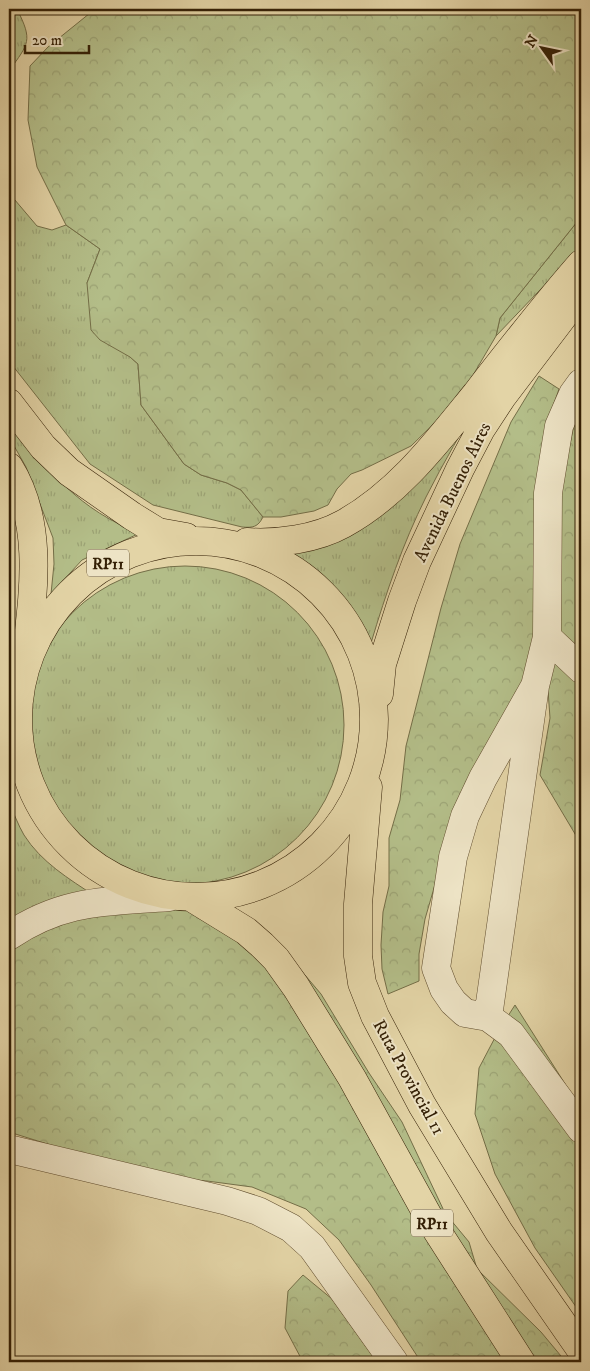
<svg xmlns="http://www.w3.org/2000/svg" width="590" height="1371" viewBox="0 0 590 1371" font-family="'IM FELL DW Pica',serif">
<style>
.grass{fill:url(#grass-tufts);stroke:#746e47}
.forest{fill:url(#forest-crowns);stroke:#746e47}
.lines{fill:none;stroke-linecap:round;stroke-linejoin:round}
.minor-casing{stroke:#604d2e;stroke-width:29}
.major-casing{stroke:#342006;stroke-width:29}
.minor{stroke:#ede3c5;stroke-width:28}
.major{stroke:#e3d4a6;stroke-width:28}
.labels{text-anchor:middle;stroke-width:4;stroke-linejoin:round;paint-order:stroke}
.shield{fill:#ede3c5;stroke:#6c5a3f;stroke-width:1}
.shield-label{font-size:16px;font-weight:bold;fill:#342006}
.street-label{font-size:18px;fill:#342006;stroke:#ede3c5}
</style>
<defs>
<pattern id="grass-tufts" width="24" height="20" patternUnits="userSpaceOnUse" patternTransform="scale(1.25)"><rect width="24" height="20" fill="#b3bd88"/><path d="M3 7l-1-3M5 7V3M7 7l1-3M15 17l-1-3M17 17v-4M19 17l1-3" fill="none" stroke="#9ba274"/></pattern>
<pattern id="forest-crowns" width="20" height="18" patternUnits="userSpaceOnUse" patternTransform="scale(1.25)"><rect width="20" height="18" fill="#b3bd88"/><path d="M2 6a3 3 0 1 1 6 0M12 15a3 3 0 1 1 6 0" fill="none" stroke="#9ba274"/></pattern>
</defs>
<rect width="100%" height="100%" fill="#e3d4a6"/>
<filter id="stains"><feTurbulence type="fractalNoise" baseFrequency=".004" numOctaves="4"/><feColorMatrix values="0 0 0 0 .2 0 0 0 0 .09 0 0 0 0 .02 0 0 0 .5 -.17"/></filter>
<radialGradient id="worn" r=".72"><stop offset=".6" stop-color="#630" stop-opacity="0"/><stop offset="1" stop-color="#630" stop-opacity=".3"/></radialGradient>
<path class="grass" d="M 9,9 L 17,9 C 33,41 29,43 9,71 Z
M 9,193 L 37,226 L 52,230 L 66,225 L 100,249 L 87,283 L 130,357 L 138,364 L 141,405 L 184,464 L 201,475 L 227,483 L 241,490 L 263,517 C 258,527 253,528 242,527 L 153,505 L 90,464 L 9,361 Z
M 581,217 L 581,247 L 496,336 L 500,318 Z
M 482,396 C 463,430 443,463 426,497 C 403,543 386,593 371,643 L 361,643 C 340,603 322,579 283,555 L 320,546 Z
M 9,421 C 47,470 80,511 140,533 L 82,560 L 60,584 L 50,604 L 54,564 L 53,538 L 26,467 L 9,437 Z
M 9,517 L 14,568 L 9,614 Z
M26 725a159 159 0 1 1 318 0a159 159 0 1 1-318 0Z
M 9,803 C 14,813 18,825 24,835 C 41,862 69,879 95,896 L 9,924 Z"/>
<path class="forest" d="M 95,9 L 581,9 L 581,217 L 500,318 L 496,336 L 459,399 L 411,446 L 362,470 L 351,474 L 337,489 L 328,505 L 314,511 L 281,517 L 263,517 L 241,490 L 227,483 L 201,475 L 184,464 L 141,405 L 138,364 L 130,357 L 100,340 L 91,330 L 87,283 L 100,249 L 66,225 L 37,167 L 28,120 L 30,66 L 48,47 Z
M 581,331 L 581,844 L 540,775 L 550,718 L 547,676 L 560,492 L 580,396 L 577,336 Z
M 539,376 L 559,389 L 551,412 L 534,646 L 519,696 L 443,857 L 425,919 L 419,954 L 419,981 L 388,994 L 382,969 L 381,945 L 383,912 L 389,886 L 389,838 L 400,800 L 406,746 L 441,608 L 460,544 L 511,422 Z
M 130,905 L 186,910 L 299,968 L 321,994 L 369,1073 L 402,1122 L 445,1213 L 469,1242 L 477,1269 L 541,1332 L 566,1362 L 421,1362 L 371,1285 L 339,1240 L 306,1209 L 252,1187 L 207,1181 L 150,1176 L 9,1132 L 9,952 L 28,930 Z
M 515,1005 L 581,1109 L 581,1314 L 535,1248 L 495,1174 L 475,1114 L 479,1068 L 499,1030 Z
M 303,1275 L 332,1299 L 377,1362 L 303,1362 L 285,1328 L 288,1291 Z"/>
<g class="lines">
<g class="minor-casing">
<path id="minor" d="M 547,637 L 581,669
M 535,686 L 483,778 L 465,816 L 453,857 L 436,968 L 444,989 L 453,1002 L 465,1013 L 488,1017 L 535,686 L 547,637 L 548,493 L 559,426 L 573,394 L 581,383
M 9,757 L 17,726
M 9,936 C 64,899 106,902 169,897
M 488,1017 L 511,1034 L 581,1129
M 9,1149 L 227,1201 L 258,1211 L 291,1228 L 312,1247 L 394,1362"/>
</g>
<g class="major-casing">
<path id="major" d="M 9,403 L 43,447 L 69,472 L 132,516 L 158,532 L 186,537
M 9,467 C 43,521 34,588 27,648
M18 719a178 178 0 1 1 356 0a178 178 0 1 1-356 0Z
M 247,542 C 278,544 316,539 343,524 C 398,494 437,442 476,394 C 510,350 544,306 581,264
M 379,694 L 382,664 L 402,601 L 417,561 L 460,469 L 481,429 L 502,397 L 581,293
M 368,787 L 358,904 L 358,956 L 362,983 L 375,1016 L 422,1105 L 499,1232 L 581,1350
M 194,899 L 246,931 L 262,945 L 276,959 L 296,987 L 352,1078 L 432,1223 L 521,1362"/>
</g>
<use href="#minor" class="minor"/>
<use href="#major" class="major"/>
</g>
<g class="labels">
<g class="shield">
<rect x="87" y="549.5" width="42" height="27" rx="4"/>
<rect x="411" y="1209.5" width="42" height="27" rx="4"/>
</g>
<g class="shield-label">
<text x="108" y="569">RP11</text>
<text x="432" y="1229">RP11</text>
</g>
<g class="street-label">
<text transform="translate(452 492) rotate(-64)" y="6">Avenida Buenos Aires</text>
<text transform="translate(409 1077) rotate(61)" y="6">Ruta Provincial 11</text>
</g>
</g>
<rect width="590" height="1371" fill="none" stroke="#e3d4a6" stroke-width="30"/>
<rect x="10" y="10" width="570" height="1351" fill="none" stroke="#342006" stroke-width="2.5"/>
<rect x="15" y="15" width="560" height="1341" fill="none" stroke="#342006"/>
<g transform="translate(542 48) rotate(303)" stroke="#ede3c5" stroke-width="4" paint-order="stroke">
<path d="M0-4L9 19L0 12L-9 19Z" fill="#342006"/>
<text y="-8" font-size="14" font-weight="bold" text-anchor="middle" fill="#342006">N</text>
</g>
<path d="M25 45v8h64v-8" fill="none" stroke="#342006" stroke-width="2.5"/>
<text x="32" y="45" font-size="15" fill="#342006" stroke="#ede3c5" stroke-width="4" paint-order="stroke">20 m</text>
<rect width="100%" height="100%" filter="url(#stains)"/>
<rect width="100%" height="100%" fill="url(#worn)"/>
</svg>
